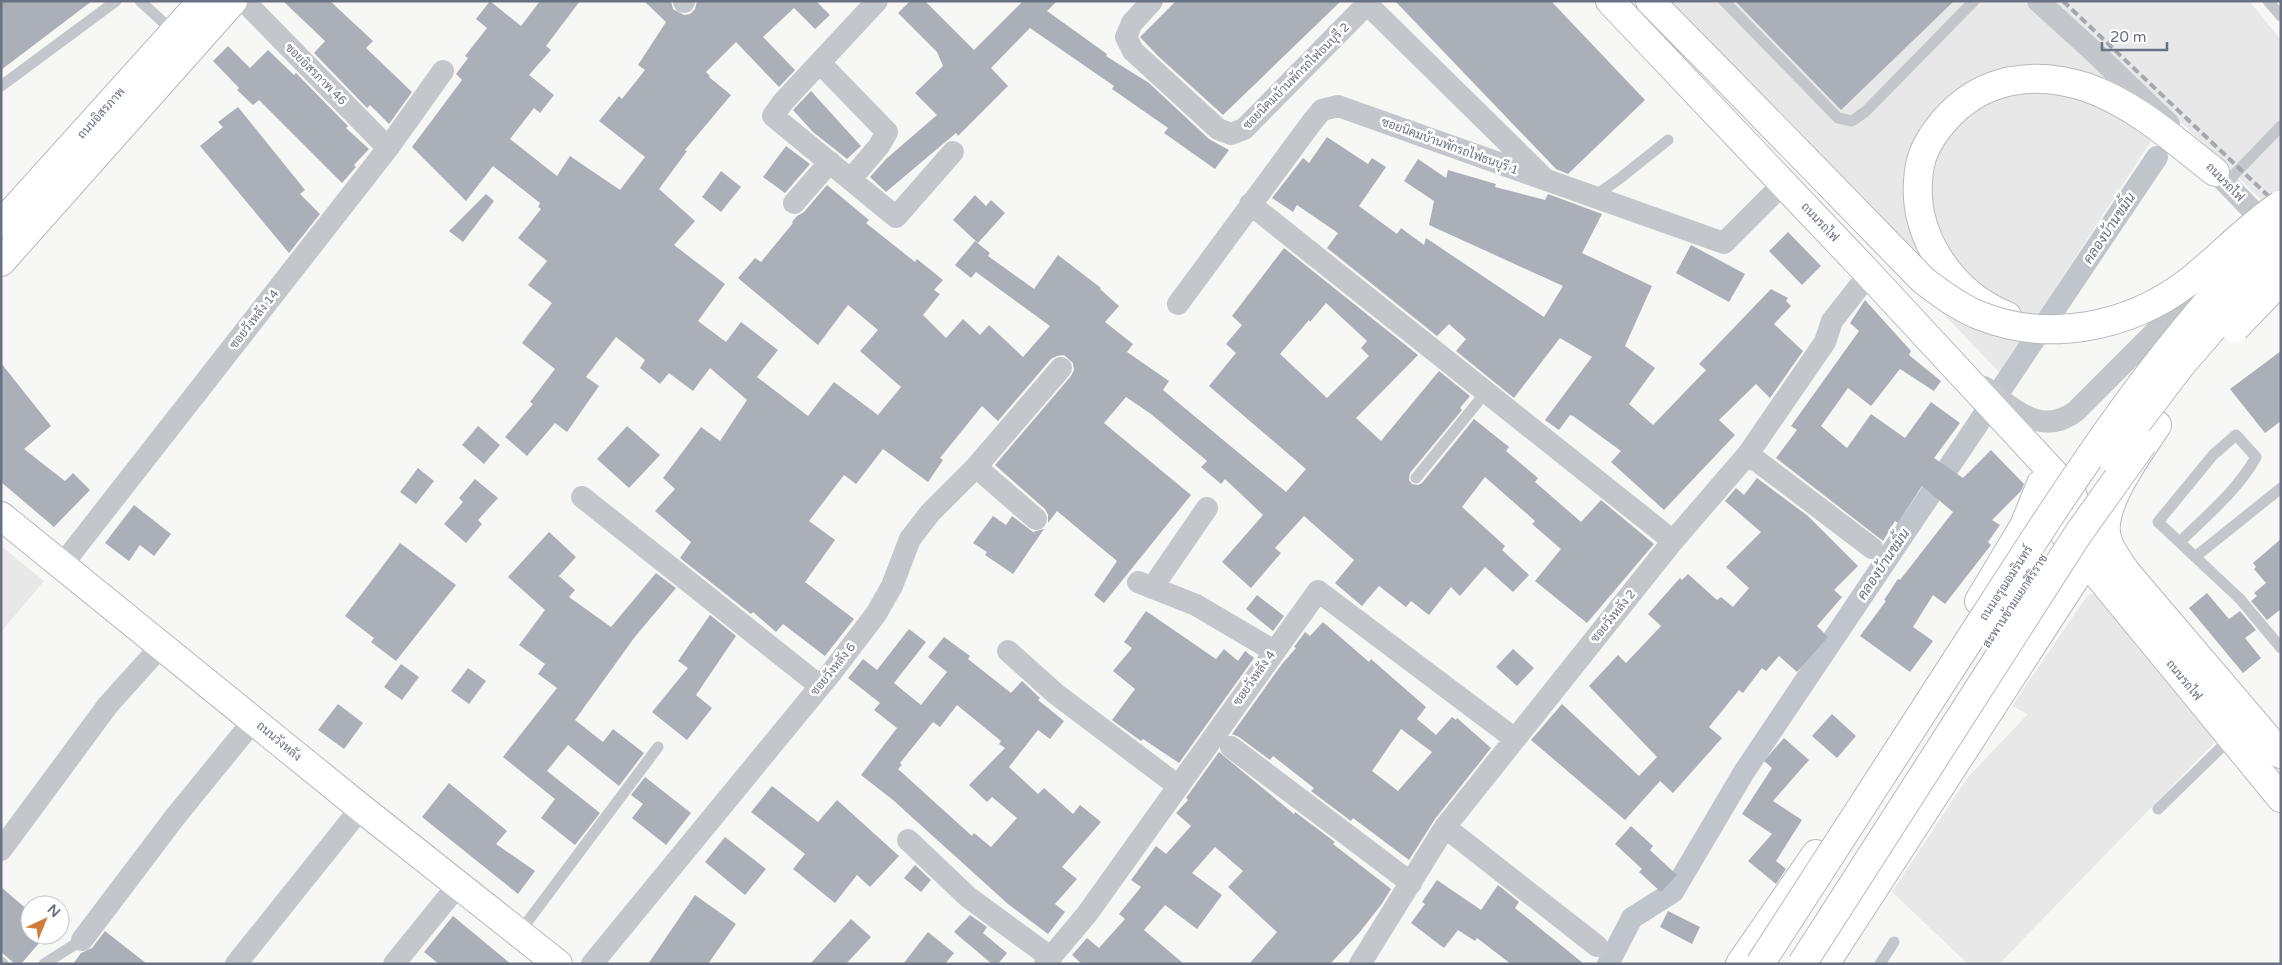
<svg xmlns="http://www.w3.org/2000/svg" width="2282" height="965" viewBox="0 0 2282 965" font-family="'Varela Round',Sarabun,sans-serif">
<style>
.built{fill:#e8e8e8}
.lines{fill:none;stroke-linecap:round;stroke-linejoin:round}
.canal{stroke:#bfc5cb;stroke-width:22}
.building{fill:#abafb7;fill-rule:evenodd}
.secondary-casing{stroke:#b6b9be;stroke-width:30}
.lane{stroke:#c3c6ca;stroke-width:11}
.street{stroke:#c3c6ca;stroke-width:22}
.secondary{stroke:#fff;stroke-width:28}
.rail{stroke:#a5a8ae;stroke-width:4;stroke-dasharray:8 4;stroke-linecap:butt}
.secondary-bridge-casing{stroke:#b6b9be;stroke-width:30;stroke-linecap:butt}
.secondary-bridge{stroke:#fff;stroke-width:28}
.labels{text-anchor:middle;stroke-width:5;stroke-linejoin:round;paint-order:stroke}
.street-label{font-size:12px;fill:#697283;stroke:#fff}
.water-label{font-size:14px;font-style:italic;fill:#65737f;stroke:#fff}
</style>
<rect width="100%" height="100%" fill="#f7f7f5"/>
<path class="built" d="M 1643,1 L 2023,1 L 2162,124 L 2000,373 Z
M 2050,1 L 2249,1 L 2281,40 L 2281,219 L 2152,94 Z
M 1,546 L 44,581 L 1,632 Z
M 2094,593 L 2216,741 L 1999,964 L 1968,964 L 1892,892 L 1968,777 L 2028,714 L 2012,706 L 2087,596 Z"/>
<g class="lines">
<path class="canal" d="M 1608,964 L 1632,918 L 1673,892 L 1744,772 L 2157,157"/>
</g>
<path class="building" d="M 1,1 L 92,1 L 1,70 Z
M 283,1 L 330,1 L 373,41 L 366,48 L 412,92 L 389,124 L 370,105 L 367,108 L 314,53 L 325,41 Z
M 490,1 L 521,26 L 540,1 L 580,1 L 546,46 L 551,50 L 529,75 L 554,95 L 540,113 L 534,108 L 510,139 L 557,176 L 570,156 L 620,190 L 645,157 L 599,121 L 619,96 L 622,99 L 645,70 L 638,65 L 666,22 L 644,1 L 671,1 L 673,9 L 684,15 L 690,14 L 695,9 L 697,1 L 816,1 L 830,15 L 815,29 L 794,8 L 763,37 L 795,70 L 779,87 L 736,42 L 706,72 L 710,76 L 709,77 L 731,95 L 685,150 L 687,151 L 659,189 L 695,221 L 674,245 L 725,284 L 698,321 L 726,342 L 741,322 L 778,350 L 757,377 L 808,416 L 834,382 L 878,415 L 901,387 L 860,351 L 878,330 L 848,305 L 818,345 L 738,278 L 755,258 L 761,262 L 793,223 L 792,222 L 797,216 L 804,212 L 827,185 L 869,220 L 866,223 L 915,262 L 917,259 L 943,280 L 934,290 L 940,294 L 923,315 L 946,338 L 963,319 L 980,335 L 989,325 L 1023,357 L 1050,326 L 976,272 L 971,278 L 955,265 L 975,241 L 990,253 L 988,256 L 1034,289 L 1058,255 L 1101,288 L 1100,289 L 1119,306 L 1105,322 L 1133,344 L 1127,352 L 1169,381 L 1163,390 L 1286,492 L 1306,469 L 1209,386 L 1236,353 L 1226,344 L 1242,325 L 1232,316 L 1284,248 L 1418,355 L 1356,418 L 1381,441 L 1439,371 L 1470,396 L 1460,408 L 1462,410 L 1410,473 L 1409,480 L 1412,484 L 1418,485 L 1422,483 L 1474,419 L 1509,447 L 1506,451 L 1538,478 L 1535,482 L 1581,522 L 1601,500 L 1654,544 L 1587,623 L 1535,581 L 1561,549 L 1532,524 L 1535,521 L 1485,477 L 1462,507 L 1505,546 L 1502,550 L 1529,575 L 1513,592 L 1485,567 L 1460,596 L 1451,587 L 1429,615 L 1411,601 L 1406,607 L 1379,586 L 1362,606 L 1335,583 L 1354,560 L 1304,516 L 1275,548 L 1281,553 L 1251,588 L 1222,562 L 1263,515 L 1225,479 L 1221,484 L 1201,467 L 1207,461 L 1151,414 L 1126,397 L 1104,423 L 1191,495 L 1104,603 L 1094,595 L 1117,561 L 1057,511 L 1048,523 L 1048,515 L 1045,509 L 995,465 L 1071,376 L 1074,370 L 1073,363 L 1064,355 L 1057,356 L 1051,359 L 998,421 L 982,406 L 940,458 L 943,460 L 928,482 L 883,449 L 856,484 L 844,475 L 809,521 L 835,540 L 805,582 L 854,619 L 825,656 L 783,624 L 776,632 L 753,612 L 751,614 L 680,558 L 691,542 L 655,511 L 675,489 L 663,478 L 701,427 L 720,441 L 747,400 L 710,368 L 693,391 L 669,373 L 660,384 L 640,368 L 645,360 L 616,337 L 586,377 L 599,386 L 567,432 L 555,423 L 527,456 L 505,437 L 533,404 L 530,402 L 555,369 L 522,343 L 552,303 L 528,285 L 547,261 L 518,238 L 541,209 L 538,207 L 540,203 L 493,166 L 466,201 L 412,147 L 462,80 L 456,74 L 468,58 L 465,56 L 487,28 L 476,19 ZM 1326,303 L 1367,341 L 1361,348 L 1369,356 L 1327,398 L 1280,354 L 1309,320 L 1310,322 Z
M 910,1 L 925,1 L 974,50 L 1023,1 L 1057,1 L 1047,11 L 1107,54 L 1106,56 L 1149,83 L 1209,139 L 1229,150 L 1215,169 L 1164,133 L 1168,128 L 1112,89 L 1114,86 L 1030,28 L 991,68 L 1008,86 L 958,136 L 956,133 L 886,192 L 870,177 L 886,159 L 937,115 L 915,93 L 943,66 L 937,52 L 898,13 Z
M 1176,1 L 1341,1 L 1223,115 L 1158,56 L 1140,37 Z
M 1395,1 L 1551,1 L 1645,100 L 1568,174 L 1556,169 Z
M 1735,1 L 1954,1 L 1841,110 Z
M 228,46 L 250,68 L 268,50 L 294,75 L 296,73 L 348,126 L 346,128 L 369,149 L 354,165 L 356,167 L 342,183 L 259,100 L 253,105 L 237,90 L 239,88 L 213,61 Z
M 811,91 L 861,146 L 847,159 L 813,132 L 793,110 Z
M 238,107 L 305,190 L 300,194 L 320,214 L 289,253 L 200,146 L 223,127 L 218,122 Z
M 1327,137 L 1368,164 L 1372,158 L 1386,167 L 1359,206 L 1397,234 L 1401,228 L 1424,245 L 1426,238 L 1544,317 L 1563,286 L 1429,225 L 1434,201 L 1404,181 L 1418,159 L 1446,178 L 1448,170 L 1496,184 L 1495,187 L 1545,200 L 1548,194 L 1602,214 L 1582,253 L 1652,286 L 1625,346 L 1655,368 L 1629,404 L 1653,425 L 1706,370 L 1699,364 L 1771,289 L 1788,298 L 1786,301 L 1791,306 L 1774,324 L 1803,351 L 1770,398 L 1756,384 L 1719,420 L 1735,435 L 1664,510 L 1611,462 L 1621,451 L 1573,416 L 1570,415 L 1559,430 L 1545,420 L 1592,357 L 1560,338 L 1514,398 L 1456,351 L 1466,339 L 1449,324 L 1437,336 L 1327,248 L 1338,233 L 1297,205 L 1293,212 L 1272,198 L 1303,158 L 1309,163 Z
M 786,146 L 810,164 L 785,193 L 763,177 Z
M 721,171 L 741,187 L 721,212 L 702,197 Z
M 486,194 L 494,201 L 463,242 L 449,231 Z
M 975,195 L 986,206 L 991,200 L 1005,213 L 978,243 L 953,220 Z
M 1788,232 L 1821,266 L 1802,285 L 1769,251 Z
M 1691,245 L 1745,274 L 1729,302 L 1676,273 Z
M 1865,300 L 1911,351 L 1909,355 L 1941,381 L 1934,391 L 1900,369 L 1871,406 L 1848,388 L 1821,426 L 1847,448 L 1871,414 L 1905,438 L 1931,402 L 1960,423 L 1934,458 L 1963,478 L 1991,450 L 2024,484 L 2021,491 L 1992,520 L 2000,525 L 1988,542 L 1991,545 L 1945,604 L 1933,595 L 1913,627 L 1933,641 L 1910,672 L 1860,636 L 1886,601 L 1884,600 L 1898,579 L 1900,580 L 1953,512 L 1922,486 L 1898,523 L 1895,521 L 1883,541 L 1776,458 L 1797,430 L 1791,426 L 1859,331 L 1850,323 Z
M 2281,351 L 2281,421 L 2265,433 L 2230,389 Z
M 1,363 L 51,426 L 24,449 L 65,481 L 73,473 L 90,490 L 54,527 L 1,482 Z
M 478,426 L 500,445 L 484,464 L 462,445 Z
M 627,426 L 660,455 L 629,488 L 597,459 Z
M 418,468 L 434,481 L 416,504 L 400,492 Z
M 1757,478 L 1808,516 L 1858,566 L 1834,590 L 1842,597 L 1817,626 L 1828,637 L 1797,672 L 1779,656 L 1766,671 L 1762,668 L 1743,693 L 1739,690 L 1709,727 L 1722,738 L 1673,793 L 1660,781 L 1625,820 L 1531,740 L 1562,704 L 1639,776 L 1657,757 L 1589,686 L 1618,655 L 1626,663 L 1661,626 L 1648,614 L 1680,578 L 1682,580 L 1688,574 L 1717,600 L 1721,597 L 1733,607 L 1749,588 L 1726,567 L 1761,532 L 1725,501 L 1736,488 L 1744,495 Z
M 475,479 L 498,498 L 478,520 L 482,524 L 466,543 L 444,524 L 463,502 L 459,498 Z
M 134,505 L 171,534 L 154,556 L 140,545 L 129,561 L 105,543 Z
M 993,516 L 1006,525 L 1012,516 L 1033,532 L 1044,529 L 1013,574 L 985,555 L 987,552 L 973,543 Z
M 549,532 L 576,557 L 559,576 L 575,590 L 569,597 L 611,627 L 656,573 L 676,588 L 634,638 L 575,720 L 603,742 L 613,729 L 644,753 L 619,786 L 568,745 L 547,771 L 600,813 L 575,845 L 541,818 L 555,799 L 503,757 L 557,688 L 538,674 L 545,664 L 519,645 L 545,610 L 508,577 Z
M 2281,539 L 2281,609 L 2267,620 L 2251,601 L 2257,596 L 2254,593 L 2266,583 L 2254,569 L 2256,567 L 2253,563 Z
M 400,543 L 456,585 L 396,661 L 371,642 L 374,638 L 345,616 Z
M 2207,593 L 2229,619 L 2240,611 L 2256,630 L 2245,638 L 2261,658 L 2243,673 L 2189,608 Z
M 1257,595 L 1284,616 L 1273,631 L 1246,609 Z
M 1146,611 L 1216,659 L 1224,649 L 1238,661 L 1245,651 L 1254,658 L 1179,763 L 1143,739 L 1141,741 L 1112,720 L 1135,689 L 1113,671 L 1132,648 L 1124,642 Z
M 710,615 L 736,636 L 696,695 L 712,708 L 687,740 L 652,712 L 688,668 L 678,661 Z
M 1323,622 L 1369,662 L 1371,659 L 1426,707 L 1417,719 L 1436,735 L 1452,717 L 1456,720 L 1457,718 L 1491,748 L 1435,819 L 1409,860 L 1353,818 L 1351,821 L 1311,791 L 1314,788 L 1273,756 L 1270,760 L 1239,737 L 1232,734 L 1282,664 L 1296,648 L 1294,647 L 1305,632 L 1310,636 ZM 1401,729 L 1432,752 L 1398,791 L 1372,771 Z
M 909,629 L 926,642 L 894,683 L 921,705 L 947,672 L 928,657 L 944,637 L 970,656 L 968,659 L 1011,693 L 1022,681 L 1040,698 L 1038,700 L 1064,721 L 1050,739 L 1038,730 L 1009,767 L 1038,794 L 1044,788 L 1073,814 L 1080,805 L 1101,822 L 1062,867 L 1077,879 L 1055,904 L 1065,912 L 1048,934 L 1008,904 L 893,800 L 861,775 L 897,728 L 874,710 L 880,703 L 848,678 L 863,659 L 877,670 ZM 957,705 L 1001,741 L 999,744 L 1005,748 L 969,785 L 987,802 L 992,797 L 1017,818 L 991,847 L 974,833 L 972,836 L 898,769 L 902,765 L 900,763 L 933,722 L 940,727 Z
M 1513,649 L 1534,668 L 1517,686 L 1496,667 Z
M 401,664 L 419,677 L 402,700 L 384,687 Z
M 468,668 L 486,681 L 469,704 L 451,691 Z
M 338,704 L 363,723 L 344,749 L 318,730 Z
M 1832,714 L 1856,736 L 1837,758 L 1812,736 Z
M 1784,738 L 1809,760 L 1773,801 L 1802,820 L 1776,861 L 1786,869 L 1776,884 L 1748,861 L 1772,834 L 1742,814 L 1772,768 L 1764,761 Z
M 1219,752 L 1294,814 L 1295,812 L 1335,842 L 1333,844 L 1391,889 L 1381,905 L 1359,933 L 1330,964 L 1249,964 L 1277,932 L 1228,887 L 1243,871 L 1215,847 L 1192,873 L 1222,895 L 1197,929 L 1165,905 L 1144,930 L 1184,964 L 1082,964 L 1072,955 L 1087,938 L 1099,948 L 1125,919 L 1119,914 L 1141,887 L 1131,880 L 1156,846 L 1166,854 L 1191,826 L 1176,813 L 1188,800 L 1186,798 Z
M 645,777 L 691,813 L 666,845 L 632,818 L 643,804 L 631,795 Z
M 449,783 L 507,831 L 496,844 L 535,871 L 518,894 L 422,817 Z
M 772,786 L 818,822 L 837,800 L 899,856 L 870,887 L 857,875 L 835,903 L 793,869 L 805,854 L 751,812 Z
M 1631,826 L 1653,846 L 1650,850 L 1677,875 L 1661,892 L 1639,872 L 1642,869 L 1615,844 Z
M 725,837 L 766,869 L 745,895 L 705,862 Z
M 915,865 L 931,880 L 921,892 L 904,878 Z
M 1437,880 L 1481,910 L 1498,885 L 1519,902 L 1515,908 L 1584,964 L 1511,964 L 1477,938 L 1475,941 L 1458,930 L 1444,948 L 1411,923 L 1425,904 L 1422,902 Z
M 1,887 L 30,912 L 30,935 L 46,935 L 21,964 L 15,964 L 1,952 Z
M 695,895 L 736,924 L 708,964 L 648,964 Z
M 1668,911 L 1700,927 L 1692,944 L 1660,927 Z
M 970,915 L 987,927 L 983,933 L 1007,953 L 998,964 L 992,964 L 954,932 Z
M 453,916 L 511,964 L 439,964 L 424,952 Z
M 851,919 L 871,937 L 846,964 L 810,964 Z
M 105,931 L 147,964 L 73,964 L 81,953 L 92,948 Z
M 928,932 L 954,953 L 945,964 L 903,964 Z"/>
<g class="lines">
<g class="secondary-casing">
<path id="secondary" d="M 1610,1 L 1869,274 L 2072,493 L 2081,523 L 2087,560
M 1650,1 L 1722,74
M 1,224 L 202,1
M 1,262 L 233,1
M 2007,316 C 1951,293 1910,234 1919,171 C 1921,153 1932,135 1944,121 C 1981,78 2033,70 2086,87 C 2135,104 2175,141 2215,172
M 2157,425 C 2140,452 2098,506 2107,538 C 2110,551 2119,561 2126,572 L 2281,754
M 2044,494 L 2065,535 L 2281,798
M 1,516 L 361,808 L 558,964
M 1979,601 L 2024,526 L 2041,484
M 1740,964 L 1816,854
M 1825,964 L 2087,560"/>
</g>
<path class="lane" d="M 140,1 L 174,32
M 1724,1 L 1838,118 L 1852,121 L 1866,111 L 1974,1
M 2268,1 L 2281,16
M 1,86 L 116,1
M 2226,183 L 2281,126
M 1593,197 L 1619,179 L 1668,140
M 1416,478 L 1486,392
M 2180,542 C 2206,516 2238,490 2256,457 L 2236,435 L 2213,455 L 2158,522 L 2240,599 L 2281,648
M 2195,557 L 2281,488
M 2158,809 L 2231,738
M 519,933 L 658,747
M 1,962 L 3,964
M 44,964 L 82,940
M 1880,964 L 1894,942"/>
<path class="street" d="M 244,1 L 388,148
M 684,1 L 684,2
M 877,1 L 783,102 L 773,116 L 896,217 L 953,152
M 1152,1 L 1132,23 L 1126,37 L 1133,51 L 1218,129 L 1231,134 L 1244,129 L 1370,1
M 2038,1 L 2092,50 L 2169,124
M 1367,4 L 1542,176
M 820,63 L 887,132 L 879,146 L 851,179
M 2203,159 L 2273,232
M 794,203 L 830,162
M 1250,204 L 1673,541
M 1178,304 L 1312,122 L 1322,110 L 1338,106 L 1724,243 L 1784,183
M 1984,387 C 2013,408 2041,438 2076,411 L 2209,278
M 1748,454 L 1872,548
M 976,467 L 1036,519
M 582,497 L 820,686
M 62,565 L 388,148 L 443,71
M 1138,582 L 1196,605 L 1274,651
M 1152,588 L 1207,508
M 1008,651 L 1056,694 L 1178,786
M 1231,747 L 1411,883
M 1445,827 L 1597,946
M 908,840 L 968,897 L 1050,957
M 1,850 L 108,705 L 162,645
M 82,940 L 175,817 L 254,720
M 236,964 L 361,808
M 394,964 L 458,885
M 592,964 L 831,673 L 876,614 L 892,586 L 910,539 L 930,513 L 976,467 L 1061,368
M 1045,964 L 1087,914 L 1318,591 L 1515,739
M 1360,964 L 1445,827 L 1673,541 L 1748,454 L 1825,342 L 1832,321 L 1869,274"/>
<use href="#secondary" class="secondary"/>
<path class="rail" d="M 2063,1 L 2281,208"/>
<g class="secondary-bridge-casing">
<path id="secondary-bridge" d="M 1722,74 L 1923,280 C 1941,294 1960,308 1981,316 C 2049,343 2129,327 2187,283 C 2219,258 2246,228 2280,205
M 2235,328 L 2281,280
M 2111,457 L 2181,365 L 2274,257
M 1760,964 C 1837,845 1913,726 1990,608 C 2079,470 2163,339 2281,224
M 1802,964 L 2078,534 L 2143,443"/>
</g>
<use href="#secondary-bridge" class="secondary-bridge"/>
</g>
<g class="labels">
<g class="street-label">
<text transform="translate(316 74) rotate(45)" y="4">ซอยอิสรภาพ 46</text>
<text transform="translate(1296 76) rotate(-45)" y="4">ซอยนิคมบ้านพักรถไฟธนบุรี 2</text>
<text transform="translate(101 113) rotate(-48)" y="4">ถนนอิสรภาพ</text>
<text transform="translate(1450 146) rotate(20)" y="4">ซอยนิคมบ้านพักรถไฟธนบุรี 1</text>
<text transform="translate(2225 182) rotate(46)" y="4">ถนนรถไฟ</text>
<text transform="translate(1820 222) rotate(47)" y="4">ถนนรถไฟ</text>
<text transform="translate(254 319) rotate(-52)" y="4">ซอยวังหลัง 14</text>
<text transform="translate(2006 583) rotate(-57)" y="4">ถนนอรุณอมรินทร์</text>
<text transform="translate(2015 601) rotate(-57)" y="4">สะพานข้ามแยกศิริราช</text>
<text transform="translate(1613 616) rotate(-51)" y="4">ซอยวังหลัง 2</text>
<text transform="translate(833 669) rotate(-51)" y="4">ซอยวังหลัง 6</text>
<text transform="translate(1254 678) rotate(-55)" y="4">ซอยวังหลัง 4</text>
<text transform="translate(2184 680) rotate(51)" y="4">ถนนรถไฟ</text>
<text transform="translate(279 741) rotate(40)" y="4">ถนนวังหลัง</text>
</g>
<g class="water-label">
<text transform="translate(2109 228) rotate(-56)" y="5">คลองบ้านขมิ้น</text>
<text transform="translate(1883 564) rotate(-56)" y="5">คลองบ้านขมิ้น</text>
</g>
</g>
<rect width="2282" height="965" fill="none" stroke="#697283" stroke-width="5"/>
<g transform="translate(45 920) rotate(44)"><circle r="24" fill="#ffffff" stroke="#c3c7cd"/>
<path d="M0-4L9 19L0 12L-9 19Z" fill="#d27c3a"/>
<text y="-8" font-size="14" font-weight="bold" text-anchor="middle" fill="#697283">N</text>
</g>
<path d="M2102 42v8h65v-8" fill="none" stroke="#697283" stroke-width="2.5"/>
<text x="2110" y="42" font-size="15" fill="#697283" stroke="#ffffff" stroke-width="4" paint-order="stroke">20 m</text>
</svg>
